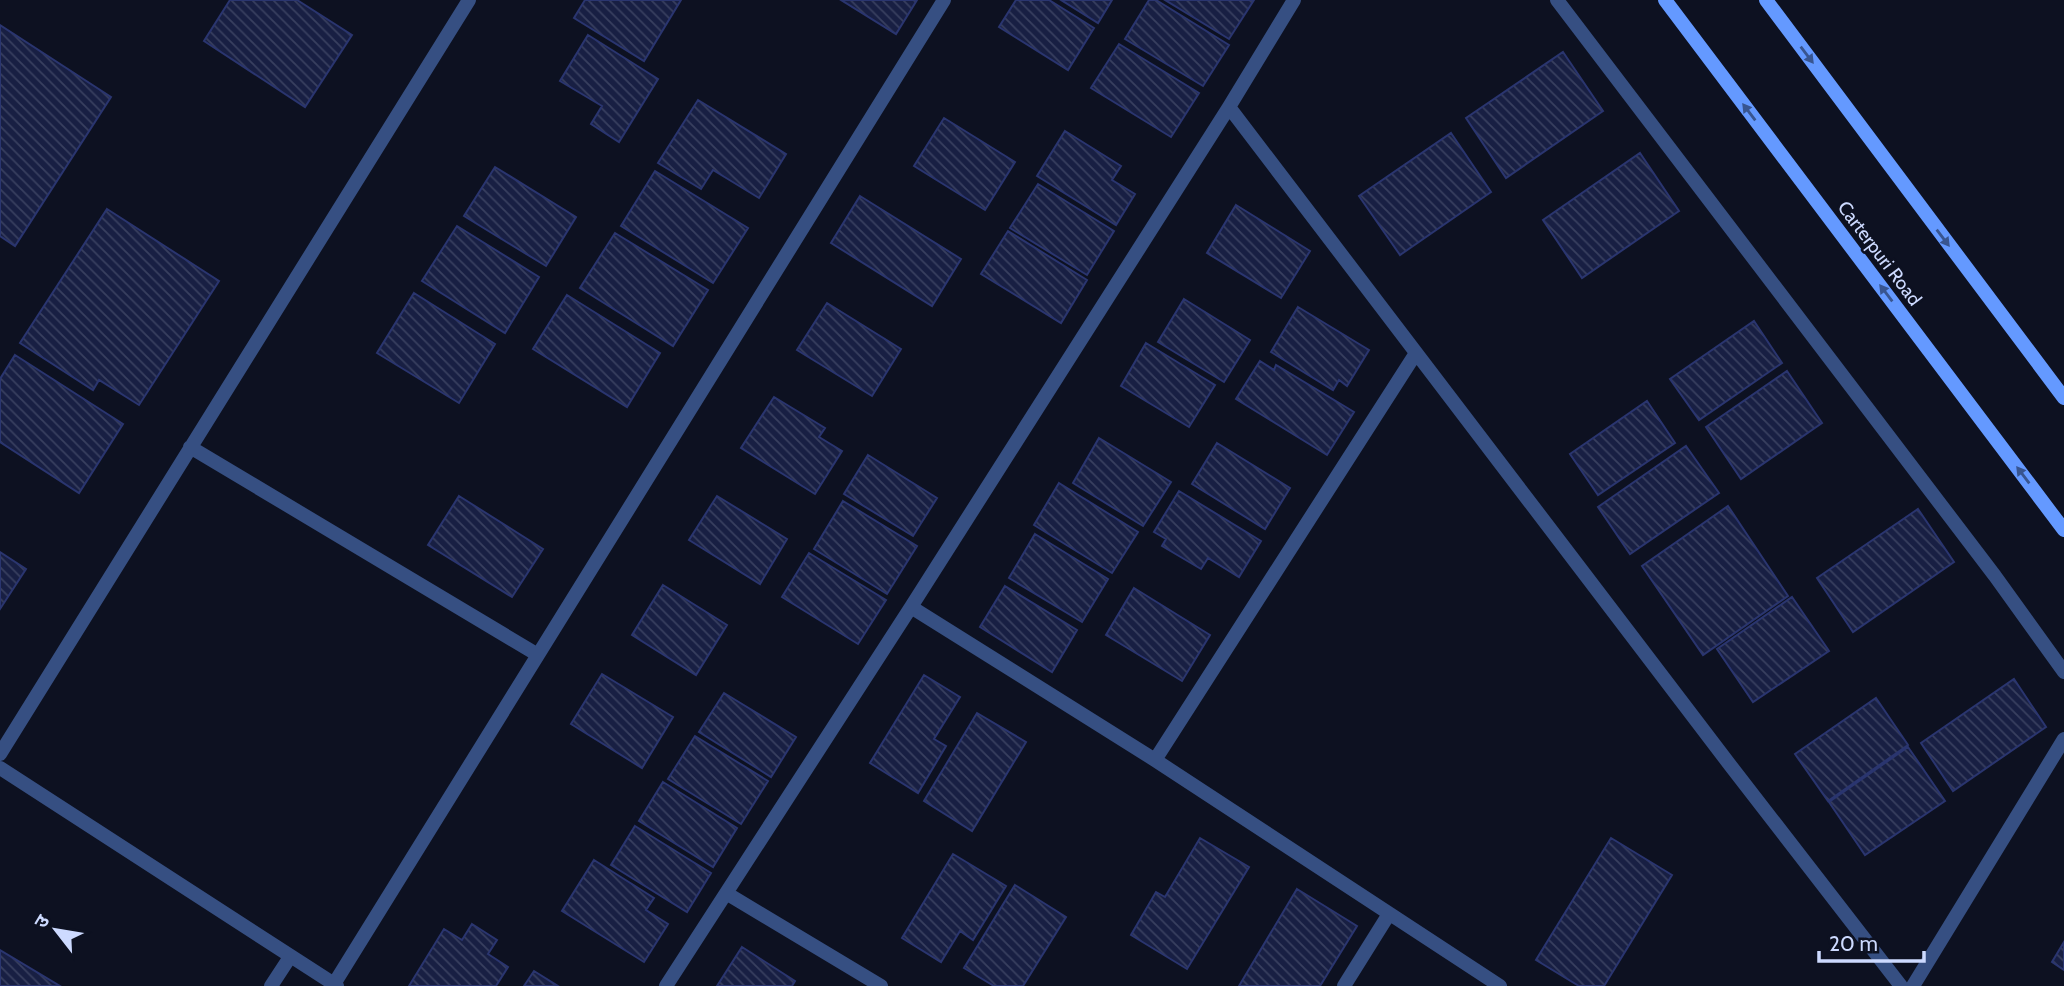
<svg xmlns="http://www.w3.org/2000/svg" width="2064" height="986" viewBox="0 0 2064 986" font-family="Cabin,'Noto Sans Devanagari',sans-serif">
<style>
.building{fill:url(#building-back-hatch);stroke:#2a356f;stroke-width:2}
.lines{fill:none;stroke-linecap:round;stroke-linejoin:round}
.minor{stroke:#364f82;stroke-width:14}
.secondary{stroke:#6499ff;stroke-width:14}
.oneway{fill:#385590}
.labels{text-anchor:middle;stroke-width:5;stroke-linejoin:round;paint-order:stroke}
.street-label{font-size:19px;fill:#cddaff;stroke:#0d1121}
</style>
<defs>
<pattern id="building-back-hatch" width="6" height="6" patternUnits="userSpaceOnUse" patternTransform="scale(1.75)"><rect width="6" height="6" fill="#181f43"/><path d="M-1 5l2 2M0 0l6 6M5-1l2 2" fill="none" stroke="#383f5f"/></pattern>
</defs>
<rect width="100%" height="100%" fill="#0d1121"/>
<path class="building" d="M 230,0 L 297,0 L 352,35 L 305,107 L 204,41 Z
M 585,0 L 681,0 L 644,61 L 574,18 Z
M 841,0 L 917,0 L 896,34 Z
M 1016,0 L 1049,0 L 1094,28 L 1068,70 L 999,27 Z
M 1061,0 L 1112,0 L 1098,23 Z
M 1149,0 L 1156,0 L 1229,45 L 1203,86 L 1125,39 Z
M 1165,0 L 1254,0 L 1229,39 Z
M 0,25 L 111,97 L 15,246 L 0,236 Z
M 588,35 L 658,79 L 619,142 L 591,124 L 602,106 L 560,81 Z
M 1119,44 L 1199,93 L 1171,137 L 1091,88 Z
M 1563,52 L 1603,111 L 1506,178 L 1466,118 Z
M 698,100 L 786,154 L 759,198 L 713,170 L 701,189 L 658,163 Z
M 944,118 L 1015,162 L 985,210 L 914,166 Z
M 1065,131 L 1121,166 L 1112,180 L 1135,194 L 1116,225 L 1037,176 Z
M 1451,133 L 1491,192 L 1400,255 L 1359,196 Z
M 1640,153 L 1679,211 L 1582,278 L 1543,220 Z
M 495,167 L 576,217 L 546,266 L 464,216 Z
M 655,171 L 748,228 L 713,283 L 621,226 Z
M 1038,184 L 1114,231 L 1087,275 L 1010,228 Z
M 860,196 L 961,259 L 932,306 L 831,243 Z
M 1236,205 L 1310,251 L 1281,298 L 1207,253 Z
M 107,209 L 219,281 L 139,405 L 99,380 L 93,390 L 20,343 Z
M 457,226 L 539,277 L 505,333 L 422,281 Z
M 1008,231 L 1087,280 L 1061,323 L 981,274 Z
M 615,233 L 708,290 L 673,346 L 580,288 Z
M 414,293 L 495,344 L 459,403 L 377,353 Z
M 567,295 L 660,353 L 627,407 L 533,349 Z
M 1184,299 L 1250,340 L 1224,382 L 1158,342 Z
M 827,303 L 901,349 L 872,396 L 797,350 Z
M 1298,307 L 1369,350 L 1347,386 L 1339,380 L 1333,390 L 1271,352 Z
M 1754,321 L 1782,363 L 1699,420 L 1670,379 Z
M 1146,343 L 1215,385 L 1189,427 L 1121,386 Z
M 15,355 L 123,424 L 79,493 L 0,442 L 0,379 Z
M 1260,361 L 1274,370 L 1276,365 L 1354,412 L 1327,455 L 1236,399 Z
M 1787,371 L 1822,423 L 1741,479 L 1706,427 Z
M 774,397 L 825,428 L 819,437 L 842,451 L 815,494 L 741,448 Z
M 1647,401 L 1675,443 L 1598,495 L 1570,454 Z
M 1099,438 L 1171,482 L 1143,526 L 1073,483 Z
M 1217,443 L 1290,488 L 1265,529 L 1192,484 Z
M 1686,446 L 1719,493 L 1630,554 L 1598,507 Z
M 868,455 L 937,498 L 913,536 L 844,494 Z
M 1059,483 L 1138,532 L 1112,573 L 1034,525 Z
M 1179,491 L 1261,541 L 1239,577 L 1208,558 L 1201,569 L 1162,546 L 1166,539 L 1154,532 Z
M 459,496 L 543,549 L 512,597 L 428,545 Z
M 717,496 L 787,539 L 760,584 L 689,540 Z
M 843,501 L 917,546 L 887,594 L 814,549 Z
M 1728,506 L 1788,596 L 1703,655 L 1642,566 Z
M 1918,509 L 1954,562 L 1853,632 L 1817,578 Z
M 1035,534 L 1108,579 L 1082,622 L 1009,578 Z
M 0,552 L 26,569 L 0,609 Z
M 809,553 L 886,600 L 858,644 L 782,597 Z
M 663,585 L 727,625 L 696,675 L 632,635 Z
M 1005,586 L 1077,630 L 1052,672 L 980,627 Z
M 1134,588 L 1210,635 L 1182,681 L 1106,635 Z
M 1792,597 L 1829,651 L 1753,702 L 1717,649 Z
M 602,674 L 673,717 L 642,768 L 571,724 Z
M 924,675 L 960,697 L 934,739 L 946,746 L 918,793 L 870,763 Z
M 2014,679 L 2046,727 L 1953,791 L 1921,743 Z
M 724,693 L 796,737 L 771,777 L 699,732 Z
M 1876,698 L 1908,745 L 1828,801 L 1795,754 Z
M 977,713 L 1026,742 L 972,831 L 924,801 Z
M 695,736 L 768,781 L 741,824 L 668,779 Z
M 1908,747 L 1945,801 L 1865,855 L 1829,802 Z
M 663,782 L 737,828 L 713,867 L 639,821 Z
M 635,826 L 711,873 L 687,912 L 611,865 Z
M 1200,838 L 1249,867 L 1187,969 L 1131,935 L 1156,892 L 1165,897 Z
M 1611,838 L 1672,875 L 1604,986 L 1579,986 L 1536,960 Z
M 953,854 L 1006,886 L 973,940 L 960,931 L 941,962 L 902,938 Z
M 594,860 L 654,898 L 646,910 L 668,924 L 644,962 L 562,911 Z
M 1015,885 L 1066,917 L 1023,986 L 994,986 L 964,968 Z
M 1297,889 L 1357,926 L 1320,986 L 1239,986 Z
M 472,924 L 497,940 L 488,954 L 508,967 L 496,986 L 409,986 L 444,929 L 462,940 Z
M 2064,942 L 2064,970 L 2052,962 Z
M 742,947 L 795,981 L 792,986 L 717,986 Z
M 0,950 L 60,986 L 0,986 Z
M 534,971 L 558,986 L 524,986 Z"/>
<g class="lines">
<path class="minor" d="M 1557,0 L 1995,576 L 2064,672
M 1229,107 L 1730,765 L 1901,986
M 190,447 L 538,655
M 911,607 L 1155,760 L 1500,986
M 0,754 L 469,0
M 1155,760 L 1416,353
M 0,768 L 337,986
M 726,893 L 881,986
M 334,984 L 944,0
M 271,986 L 290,957
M 666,986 L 911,607 L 1229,107 L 1294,0
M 1344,986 L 1389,914
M 1913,986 L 2064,739"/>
<path class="secondary" d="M 1665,0 L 2064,530
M 1766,0 L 2064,398"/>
</g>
<defs><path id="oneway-solid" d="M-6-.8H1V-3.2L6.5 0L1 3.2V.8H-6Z" transform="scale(1.75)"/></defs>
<g class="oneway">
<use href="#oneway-solid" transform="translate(1807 55) rotate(53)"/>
<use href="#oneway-solid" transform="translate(1749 112) rotate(-127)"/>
<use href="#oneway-solid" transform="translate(1943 238) rotate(53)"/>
<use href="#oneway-solid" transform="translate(1886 293) rotate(-127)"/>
<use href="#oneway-solid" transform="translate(2023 475) rotate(-127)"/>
</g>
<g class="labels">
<g class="street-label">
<text transform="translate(1880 253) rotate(53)" y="7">Carterpuri Road</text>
</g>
</g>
<g transform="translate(56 930) rotate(301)" stroke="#0d1121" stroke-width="5" paint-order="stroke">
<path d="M0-5L12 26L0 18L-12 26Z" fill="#cddaff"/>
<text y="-10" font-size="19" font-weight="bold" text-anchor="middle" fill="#cddaff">उ</text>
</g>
<path d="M1819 951v10h105v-10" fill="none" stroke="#cddaff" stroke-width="3.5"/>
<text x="1829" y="951" font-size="21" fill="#cddaff" stroke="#0d1121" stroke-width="5" paint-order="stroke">20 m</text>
</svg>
